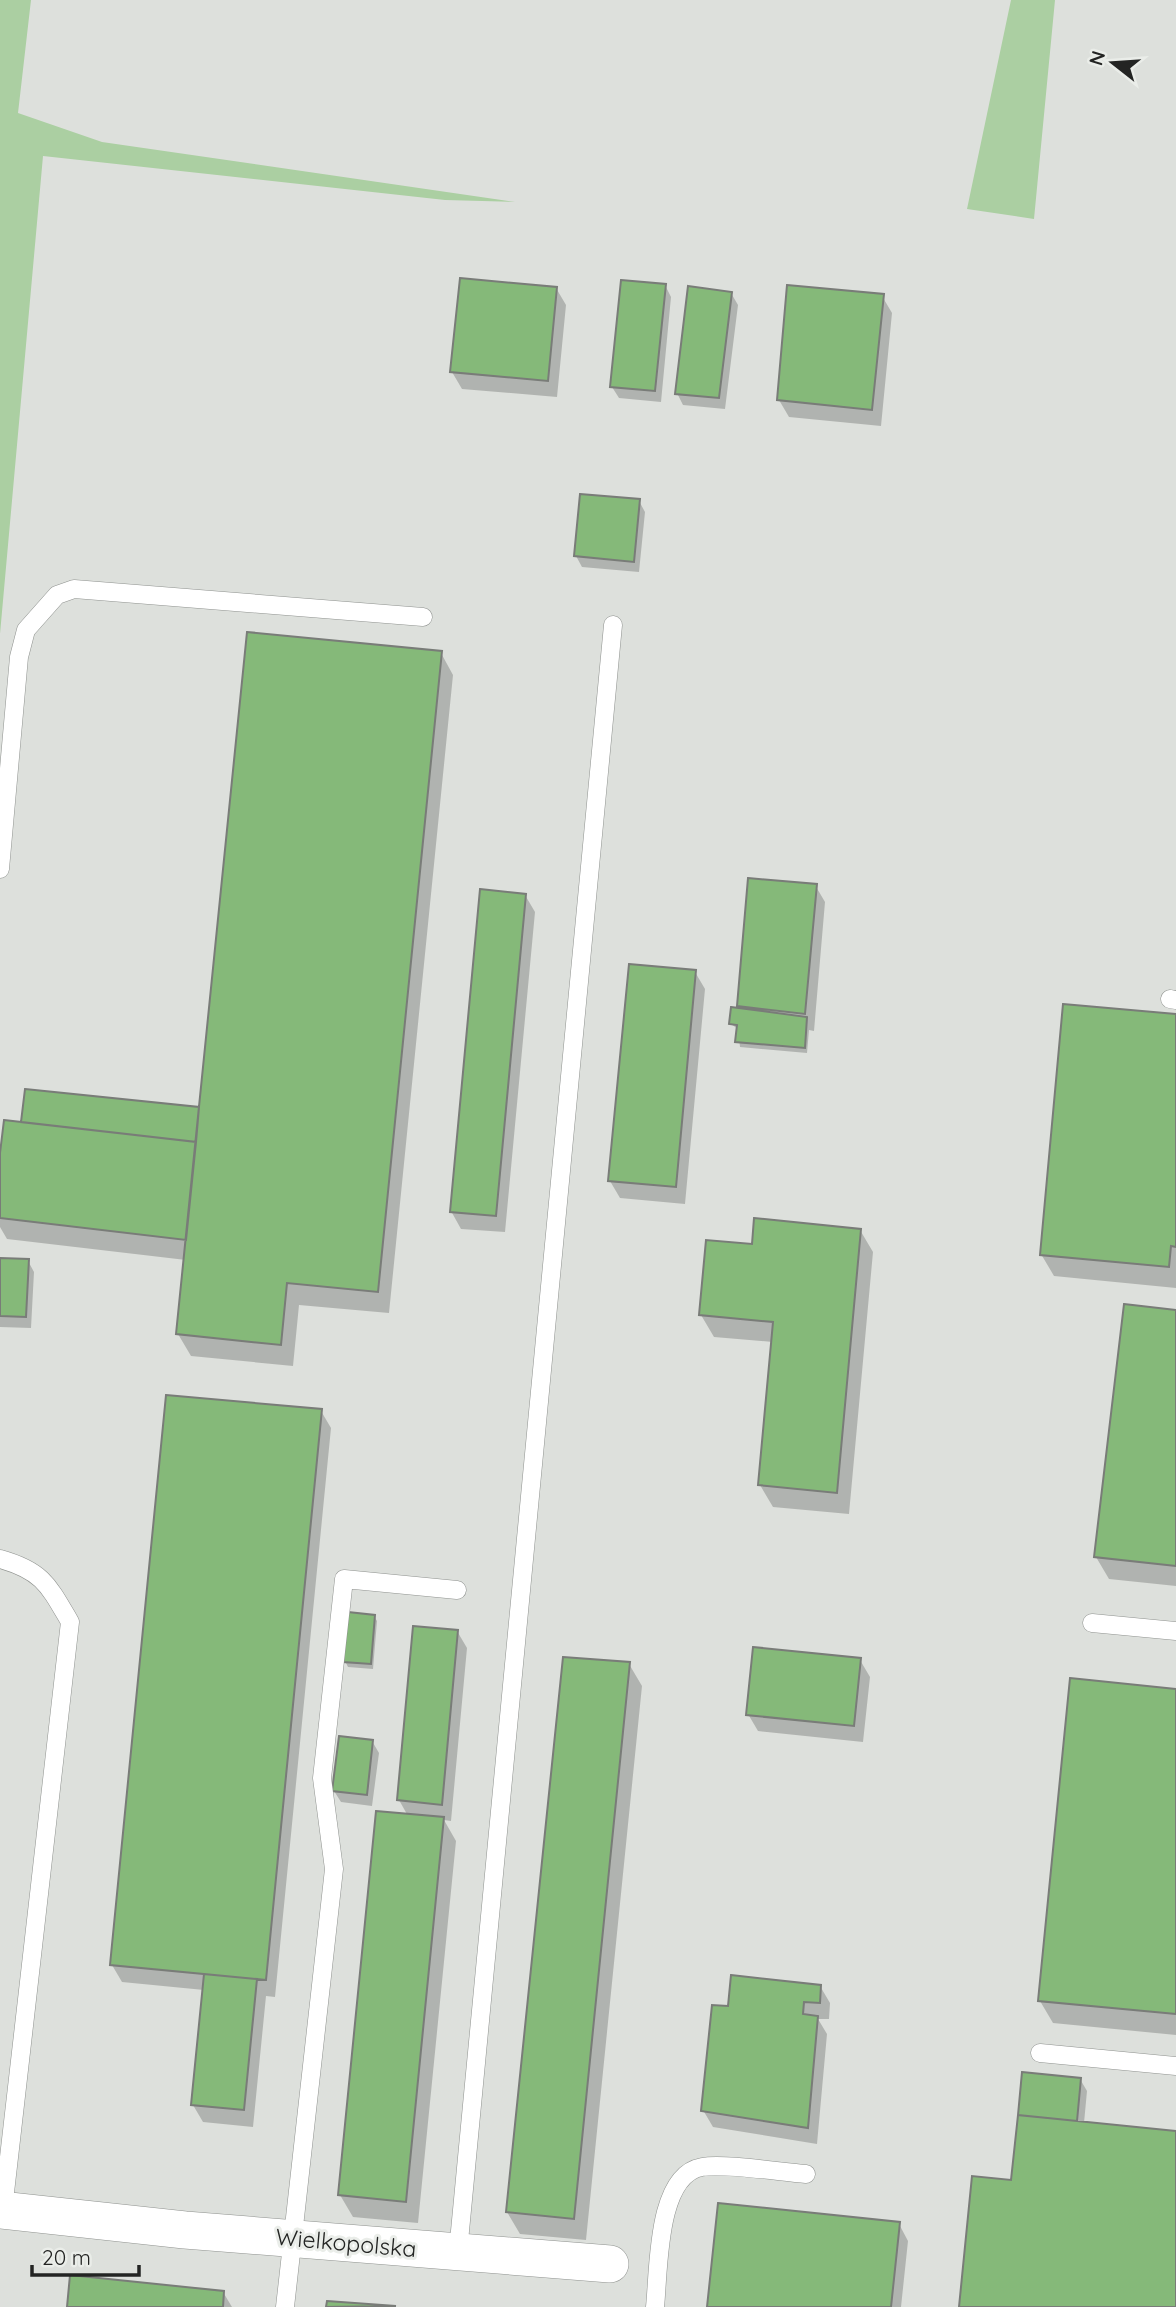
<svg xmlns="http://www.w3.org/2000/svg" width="1176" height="2307" viewBox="0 0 1176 2307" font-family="Quicksand,sans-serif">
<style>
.green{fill:#abcfa2}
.shadow{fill:#0003}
.building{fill:#85b979;stroke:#797c78;stroke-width:2}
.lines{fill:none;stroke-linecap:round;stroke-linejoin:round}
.lane-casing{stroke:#8f928f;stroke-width:19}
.street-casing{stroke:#8f928f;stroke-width:38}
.lane{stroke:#fff;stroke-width:18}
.street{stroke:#fff;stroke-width:37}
.labels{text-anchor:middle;stroke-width:6;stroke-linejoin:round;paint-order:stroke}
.street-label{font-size:23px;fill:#232423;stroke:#eaede9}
</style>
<rect width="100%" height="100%" fill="#dde0dc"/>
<path class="green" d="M 0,0 L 31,0 L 18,113 L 102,142 L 515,202 L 445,200 L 43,156 L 0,634 Z
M 1011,0 L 1055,0 L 1034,219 L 967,209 Z"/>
<path class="shadow" d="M 665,285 L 671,297 L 661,402 L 619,398 L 612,387 Z
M 556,288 L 566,305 L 557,397 L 462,389 L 452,372 Z
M 731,293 L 738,305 L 725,409 L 683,405 L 677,393 Z
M 882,296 L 892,313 L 881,426 L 789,417 L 779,400 Z
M 639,501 L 645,512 L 639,572 L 582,567 L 576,556 Z
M 441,653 L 453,675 L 389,1313 L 299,1305 L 293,1366 L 191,1356 L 178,1334 L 186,1260 L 7,1239 L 0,1227 L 0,1167 L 23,1124 L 200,1113 Z
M 815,885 L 825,902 L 814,1031 L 809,1030 L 807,1053 L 740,1047 L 738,1029 L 731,1024 L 741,1010 L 739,1006 Z
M 525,895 L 535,912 L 505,1232 L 461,1229 L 451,1211 Z
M 695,972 L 705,989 L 685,1204 L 620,1198 L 610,1181 Z
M 1176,1016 L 1176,1288 L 1054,1276 L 1041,1254 Z
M 860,1230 L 873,1252 L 849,1514 L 773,1507 L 760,1485 L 773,1342 L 714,1337 L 701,1315 L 753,1246 Z
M 0,1260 L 28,1261 L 34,1272 L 31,1328 L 0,1327 Z
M 1176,1312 L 1176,1586 L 1109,1579 L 1096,1557 Z
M 321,1411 L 331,1428 L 275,1997 L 266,1996 L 253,2127 L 203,2122 L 193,2105 L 204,1990 L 122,1982 L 112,1965 Z
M 374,1616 L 377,1621 L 373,1669 L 348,1667 L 345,1661 Z
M 457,1631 L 467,1648 L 451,1821 L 444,1820 L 456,1841 L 418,2223 L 353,2217 L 340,2195 L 408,1816 L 399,1800 Z
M 860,1660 L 870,1677 L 863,1742 L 758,1731 L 748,1714 Z
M 629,1664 L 642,1686 L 586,2240 L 520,2234 L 507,2212 Z
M 1176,1690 L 1176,2035 L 1053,2023 L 1040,2001 Z
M 372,1741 L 379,1753 L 372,1806 L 341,1802 L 334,1791 Z
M 820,1986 L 830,2003 L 829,2019 L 818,2019 L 827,2034 L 817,2144 L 713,2127 L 703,2110 L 730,2008 Z
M 1080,2079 L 1087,2091 L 1084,2123 L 1176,2132 L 1176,2307 L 961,2307 L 1013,2182 Z
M 899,2224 L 908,2241 L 901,2307 L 709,2307 Z
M 223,2292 L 232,2307 L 69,2307 Z"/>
<path class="building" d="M 460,278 L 557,287 L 548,381 L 450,372 Z
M 621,280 L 666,284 L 655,391 L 610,387 Z
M 787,285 L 884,294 L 872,410 L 777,400 Z
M 688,286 L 732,292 L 719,398 L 675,394 Z
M 580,494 L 640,499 L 634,562 L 574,556 Z
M 247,632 L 442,651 L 378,1292 L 287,1283 L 281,1345 L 176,1334 Z
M 748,878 L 817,884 L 805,1014 L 737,1006 Z
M 480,889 L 526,894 L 496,1216 L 450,1212 Z
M 629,964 L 696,970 L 676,1187 L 608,1181 Z
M 1063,1004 L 1176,1014 L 1176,1247 L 1171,1246 L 1169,1267 L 1040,1255 Z
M 731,1007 L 807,1017 L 805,1048 L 735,1042 L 737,1025 L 729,1024 Z
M 25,1089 L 199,1107 L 196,1142 L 21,1122 Z
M 4,1120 L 196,1142 L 186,1240 L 0,1218 L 0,1153 Z
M 754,1218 L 861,1229 L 837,1493 L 758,1485 L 773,1322 L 699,1315 L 706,1240 L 752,1244 Z
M 0,1258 L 29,1259 L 26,1317 L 0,1316 Z
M 1124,1304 L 1176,1310 L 1176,1566 L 1094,1557 Z
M 166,1395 L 322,1409 L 266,1980 L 110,1965 Z
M 348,1612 L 375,1615 L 371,1664 L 343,1662 Z
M 413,1626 L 458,1630 L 442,1805 L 397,1800 Z
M 753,1647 L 861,1658 L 854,1726 L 746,1715 Z
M 563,1657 L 630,1662 L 574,2219 L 506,2212 Z
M 1070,1678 L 1176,1689 L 1176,2014 L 1038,2001 Z
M 339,1736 L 373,1740 L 367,1795 L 332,1791 Z
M 376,1811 L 444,1817 L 406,2202 L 338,2195 Z
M 204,1974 L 257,1979 L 244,2110 L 191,2105 Z
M 731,1975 L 821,1985 L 820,2003 L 804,2002 L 803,2014 L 818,2016 L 808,2128 L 701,2111 L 712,2005 L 728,2006 Z
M 1022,2072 L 1081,2078 L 1077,2121 L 1018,2115 Z
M 1018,2115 L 1176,2131 L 1176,2307 L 959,2307 L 972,2176 L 1011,2180 Z
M 718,2203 L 900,2222 L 891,2307 L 707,2307 Z
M 70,2275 L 224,2291 L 223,2307 L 67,2307 Z
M 327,2301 L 396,2306 L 326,2307 Z"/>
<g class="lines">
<g class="lane-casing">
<path id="lane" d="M 0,869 L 19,657 L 26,630 L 57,595 L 74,589 L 423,617
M 1170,999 L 1176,1000
M 0,1559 C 43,1571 49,1586 70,1622 L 3,2210
M 1092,1623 L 1176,1631
M 1040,2053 L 1176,2066
M 458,2252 L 613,625
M 285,2307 L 334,1869 L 322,1778 L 344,1579 L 457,1590
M 655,2307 C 659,2271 656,2175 702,2167 C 724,2163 780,2172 806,2174"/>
</g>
<g class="street-casing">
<path id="street" d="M 0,2210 L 185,2230 L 610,2264"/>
</g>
<use href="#lane" class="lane"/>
<use href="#street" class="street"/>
</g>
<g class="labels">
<g class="street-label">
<text transform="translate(346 2243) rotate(5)" y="8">Wielkopolska</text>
</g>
</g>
<g transform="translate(1113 63) rotate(287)" stroke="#eaede9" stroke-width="5" paint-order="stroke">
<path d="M0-5L12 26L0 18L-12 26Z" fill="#232423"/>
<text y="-10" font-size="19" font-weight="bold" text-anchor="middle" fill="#232423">N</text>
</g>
<path d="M32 2265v10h107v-10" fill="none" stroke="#232423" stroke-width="3.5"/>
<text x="42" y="2265" font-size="21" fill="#232423" stroke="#eaede9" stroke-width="5" paint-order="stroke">20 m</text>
</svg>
